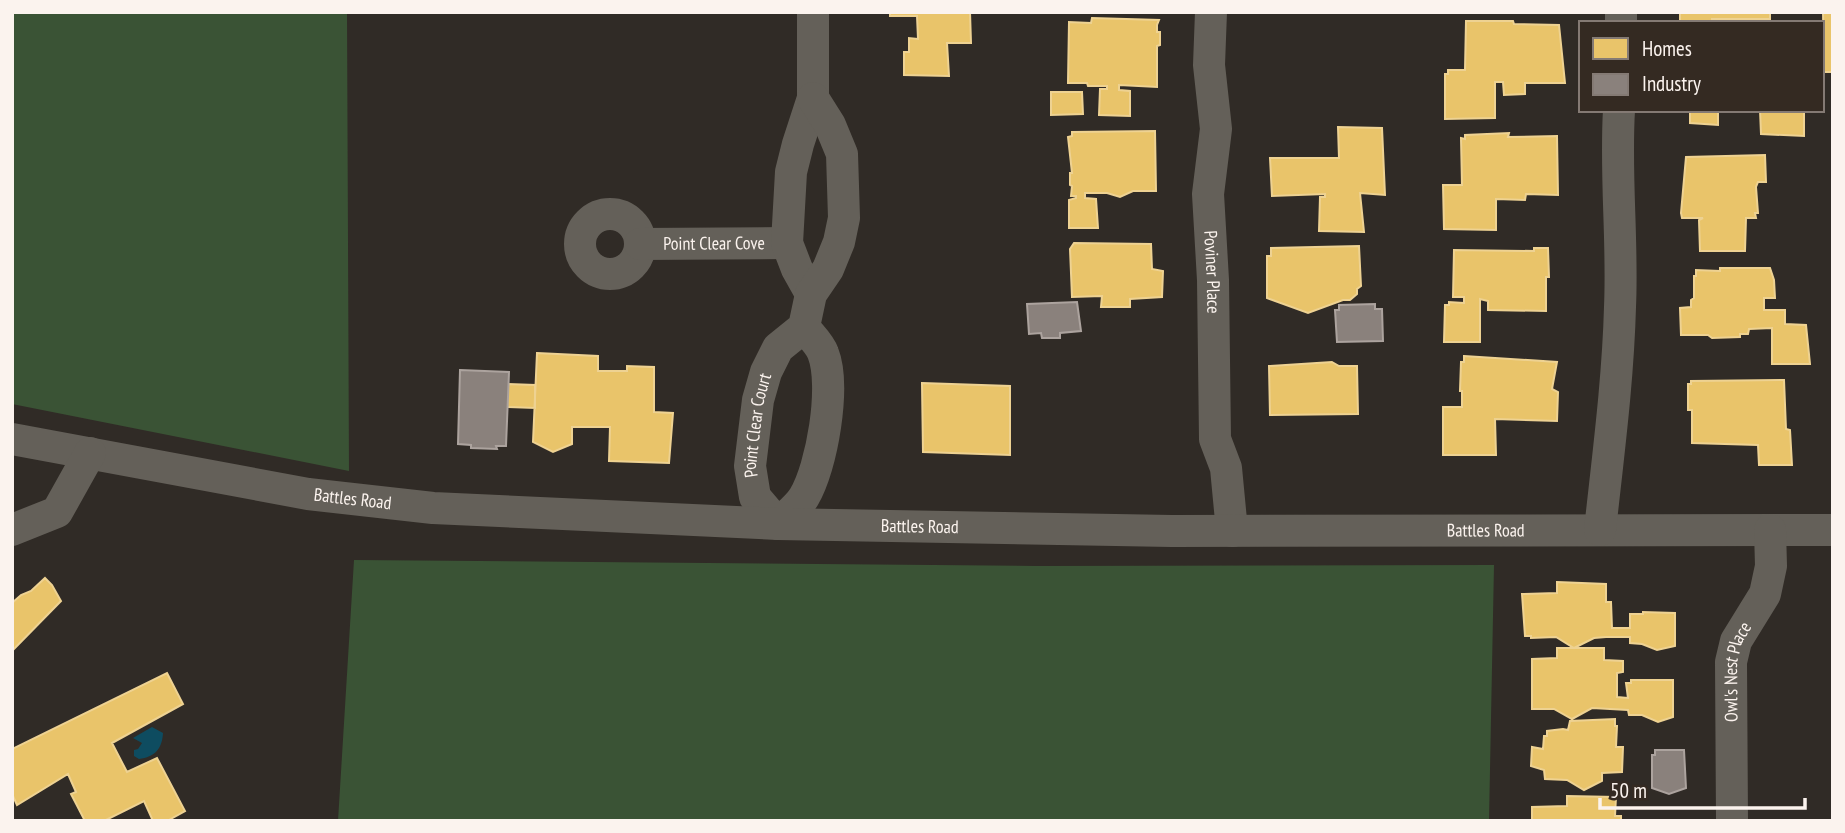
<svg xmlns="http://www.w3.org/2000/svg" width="1845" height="833" viewBox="0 0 1845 833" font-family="'PT Sans Narrow',sans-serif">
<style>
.green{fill:#3a5335}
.water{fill:#0e4c60}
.homes{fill:#e9c46a;stroke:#eed292;stroke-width:2}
.industry{fill:#8a817c;stroke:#aca39e;stroke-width:2}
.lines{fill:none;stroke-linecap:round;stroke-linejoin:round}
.minor{stroke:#646059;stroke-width:32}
.labels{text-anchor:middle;stroke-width:7;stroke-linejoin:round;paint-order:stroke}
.street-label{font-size:18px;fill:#fbf3ee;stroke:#342a22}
</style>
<rect width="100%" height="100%" fill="#302b26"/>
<path class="green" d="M 12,12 L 347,12 L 349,471 L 12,404 Z
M 354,560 L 1036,566 L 1494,565 L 1489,821 L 338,821 Z"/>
<path class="water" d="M 152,727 L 163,733 C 162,749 155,757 139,759 L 134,756 L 134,750 L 138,749 L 142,743 L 133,738 Z"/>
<path class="homes" d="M 890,12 L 970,12 L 971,43 L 947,43 L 949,76 L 904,75 L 904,52 L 909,52 L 909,38 L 918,39 L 917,16 L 890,16 Z
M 1680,12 L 1770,12 L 1770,19 L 1712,19 L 1712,23 L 1680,23 Z
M 1823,12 L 1833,12 L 1833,72 L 1824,72 Z
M 1092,18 L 1159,20 L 1157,25 L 1157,32 L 1160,32 L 1160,45 L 1157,46 L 1157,87 L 1119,85 L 1119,90 L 1130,91 L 1130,116 L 1099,115 L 1100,89 L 1107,89 L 1107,86 L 1088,86 L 1087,83 L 1068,83 L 1069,22 L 1091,23 Z
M 1466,21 L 1513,21 L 1514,24 L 1559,25 L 1565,83 L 1525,83 L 1525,94 L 1504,95 L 1503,82 L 1495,82 L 1495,118 L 1445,119 L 1445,74 L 1448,74 L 1448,70 L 1465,70 Z
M 1051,92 L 1082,92 L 1083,114 L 1051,115 Z
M 1690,110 L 1722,110 L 1718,110 L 1718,125 L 1690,123 Z
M 1760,110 L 1804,110 L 1804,136 L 1761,134 Z
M 1338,127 L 1382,128 L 1385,195 L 1360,193 L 1364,232 L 1319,231 L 1320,197 L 1325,197 L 1325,194 L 1272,196 L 1270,158 L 1339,158 Z
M 1155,131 L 1156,191 L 1133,191 L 1120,197 L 1107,193 L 1085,193 L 1085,198 L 1096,199 L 1098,228 L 1069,228 L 1069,200 L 1076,198 L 1076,196 L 1071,196 L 1072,186 L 1070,185 L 1070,173 L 1072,173 L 1068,137 L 1072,136 L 1072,132 Z
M 1509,133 L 1508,137 L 1557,136 L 1558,195 L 1526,194 L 1525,200 L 1496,199 L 1496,230 L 1444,229 L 1443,185 L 1462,185 L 1461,138 L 1465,139 L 1465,135 Z
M 1765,155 L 1766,182 L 1758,182 L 1756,187 L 1758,213 L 1755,213 L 1756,218 L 1746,218 L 1745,251 L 1700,251 L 1699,220 L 1703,218 L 1682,218 L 1681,213 L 1686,157 Z
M 1074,243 L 1151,244 L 1152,269 L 1163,271 L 1162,297 L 1130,299 L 1130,307 L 1101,307 L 1102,296 L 1072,297 L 1070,249 Z
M 1359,246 L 1361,286 L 1357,289 L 1357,294 L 1350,300 L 1343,300 L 1308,313 L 1267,298 L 1267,256 L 1271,256 L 1271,248 Z
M 1534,248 L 1548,248 L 1549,277 L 1546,277 L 1546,311 L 1488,310 L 1488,301 L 1480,299 L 1480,342 L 1444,342 L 1445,305 L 1449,305 L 1449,302 L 1464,303 L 1464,297 L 1453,297 L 1454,250 L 1534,251 Z
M 1720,268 L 1770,268 L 1774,280 L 1775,298 L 1764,298 L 1764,310 L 1785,310 L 1785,324 L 1806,325 L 1810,364 L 1772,364 L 1772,328 L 1749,329 L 1748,334 L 1740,334 L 1740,337 L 1712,338 L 1708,335 L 1681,335 L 1680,308 L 1691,307 L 1691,300 L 1694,298 L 1694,276 L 1696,276 L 1696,270 L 1720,271 Z
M 537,353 L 598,356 L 598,371 L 627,371 L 627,366 L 654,367 L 654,412 L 673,413 L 669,463 L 609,461 L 610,427 L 572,427 L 572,444 L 553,452 L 533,442 Z
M 1464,356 L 1557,362 L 1552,389 L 1558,392 L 1557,421 L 1495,419 L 1496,455 L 1443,455 L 1443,407 L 1462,407 L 1462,391 L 1460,391 L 1461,362 L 1464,362 Z
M 1332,362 L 1339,366 L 1357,366 L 1358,414 L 1270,415 L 1269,366 Z
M 1784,380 L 1786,429 L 1790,430 L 1792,465 L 1759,465 L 1758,445 L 1692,443 L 1692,410 L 1688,410 L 1688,384 L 1691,384 L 1691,381 Z
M 922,383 L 1010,386 L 1010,455 L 923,452 Z
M 508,384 L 535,385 L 535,408 L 507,407 Z
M 45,578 L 52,585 L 61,601 L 12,651 L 12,603 L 21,595 L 31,591 Z
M 1557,582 L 1606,584 L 1606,602 L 1611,602 L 1612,628 L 1630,628 L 1630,614 L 1643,614 L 1643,612 L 1675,613 L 1675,646 L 1657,650 L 1642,644 L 1630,643 L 1630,637 L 1606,637 L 1594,638 L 1574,648 L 1556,637 L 1531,638 L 1531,636 L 1525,636 L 1522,594 L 1557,593 Z
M 1557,648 L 1604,648 L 1604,660 L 1623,661 L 1623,672 L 1617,673 L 1617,697 L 1628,698 L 1626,683 L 1631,683 L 1631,680 L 1673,680 L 1673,717 L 1658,722 L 1642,715 L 1629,715 L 1628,710 L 1592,708 L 1572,719 L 1554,709 L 1532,709 L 1532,659 L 1557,658 Z
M 167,673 L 183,704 L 112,743 L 127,772 L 157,758 L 185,811 L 167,821 L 153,821 L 144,801 L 104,821 L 85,821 L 71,794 L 76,792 L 68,774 L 17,805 L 12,794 L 12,749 Z
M 1615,719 L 1615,726 L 1617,726 L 1616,747 L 1623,747 L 1622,772 L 1602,773 L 1602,781 L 1584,790 L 1567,780 L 1545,779 L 1544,770 L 1531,766 L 1532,747 L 1543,749 L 1544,736 L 1547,736 L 1547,731 L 1563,729 L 1568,730 L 1570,721 Z
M 1567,796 L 1616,797 L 1615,816 L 1621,816 L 1621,821 L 1532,821 L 1532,807 L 1567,806 Z"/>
<path class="industry" d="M 1077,302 L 1081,331 L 1060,333 L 1060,338 L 1042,338 L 1041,333 L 1029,334 L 1027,304 Z
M 1375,304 L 1375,309 L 1382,309 L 1383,341 L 1337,342 L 1335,310 L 1339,310 L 1339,305 Z
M 460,370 L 509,372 L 506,446 L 496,446 L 497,449 L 471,448 L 471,445 L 458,444 Z
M 1655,750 L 1684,750 L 1686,788 L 1669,794 L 1652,788 L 1652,755 L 1655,755 Z"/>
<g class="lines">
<g class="minor">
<path id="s1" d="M 1211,12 L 1209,65 L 1216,129 L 1208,194 L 1213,280 L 1215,439 L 1226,468 L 1232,531"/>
<path d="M 1621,12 L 1621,23"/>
<circle cx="610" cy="244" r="30"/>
<path id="s2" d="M 640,244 L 787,243"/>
<path d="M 811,294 L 797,269 L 787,243 L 791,172 L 798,144 L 813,98 L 813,12"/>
<path id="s3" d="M 804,327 C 810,335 820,344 823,353 C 836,386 822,467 804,497 C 798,507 786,516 778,524 L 755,497 L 750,466 L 758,400 L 766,372 L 778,348 L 804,327 L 811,294 L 828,269 L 839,242 L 844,218 L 842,154 L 830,125 L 813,98"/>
<path id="s4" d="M 12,439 L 308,494 L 433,508 L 778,524 L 1172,531 L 1833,530"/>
<path d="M 12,530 L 57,512 L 90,453"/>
<path d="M 1600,530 C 1608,456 1618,381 1620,307 C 1623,241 1615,176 1619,110"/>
<path id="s5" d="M 1732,821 L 1731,662 L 1736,641 L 1765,594 L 1771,566 L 1770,530"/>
</g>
</g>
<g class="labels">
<g class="street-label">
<text dy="6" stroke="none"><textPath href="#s2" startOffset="74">Point Clear Cove</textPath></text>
<text dy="6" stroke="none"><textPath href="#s1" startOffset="261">Poviner Place</textPath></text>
<text dy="6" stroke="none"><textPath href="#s3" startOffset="326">Point Clear Court</textPath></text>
<text dy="6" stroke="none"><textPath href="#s4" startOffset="346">Battles Road</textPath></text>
<text dy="6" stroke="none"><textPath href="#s4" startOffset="914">Battles Road</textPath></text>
<text dy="6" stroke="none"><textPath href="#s4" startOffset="1480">Battles Road</textPath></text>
<text dy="6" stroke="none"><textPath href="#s5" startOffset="150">Owl's Nest Place</textPath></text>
</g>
</g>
<rect width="1845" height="833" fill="none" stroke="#fbf3ee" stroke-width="28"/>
<rect x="1579" y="21" width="245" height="91" fill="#342a22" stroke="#847a74" stroke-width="2"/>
<rect x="1593" y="38" width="35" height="21" fill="#e9c46a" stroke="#847a74" stroke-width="2"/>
<text x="1642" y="56" font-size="21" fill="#fbf3ee">Homes</text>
<rect x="1593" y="74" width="35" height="21" fill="#8a817c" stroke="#847a74" stroke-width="2"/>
<text x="1642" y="91" font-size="21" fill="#fbf3ee">Industry</text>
<path d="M1600 798v10h205v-10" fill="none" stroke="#fbf3ee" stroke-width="3.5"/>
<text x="1610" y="798" font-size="21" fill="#fbf3ee" stroke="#342a22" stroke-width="5" paint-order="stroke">50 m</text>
</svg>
